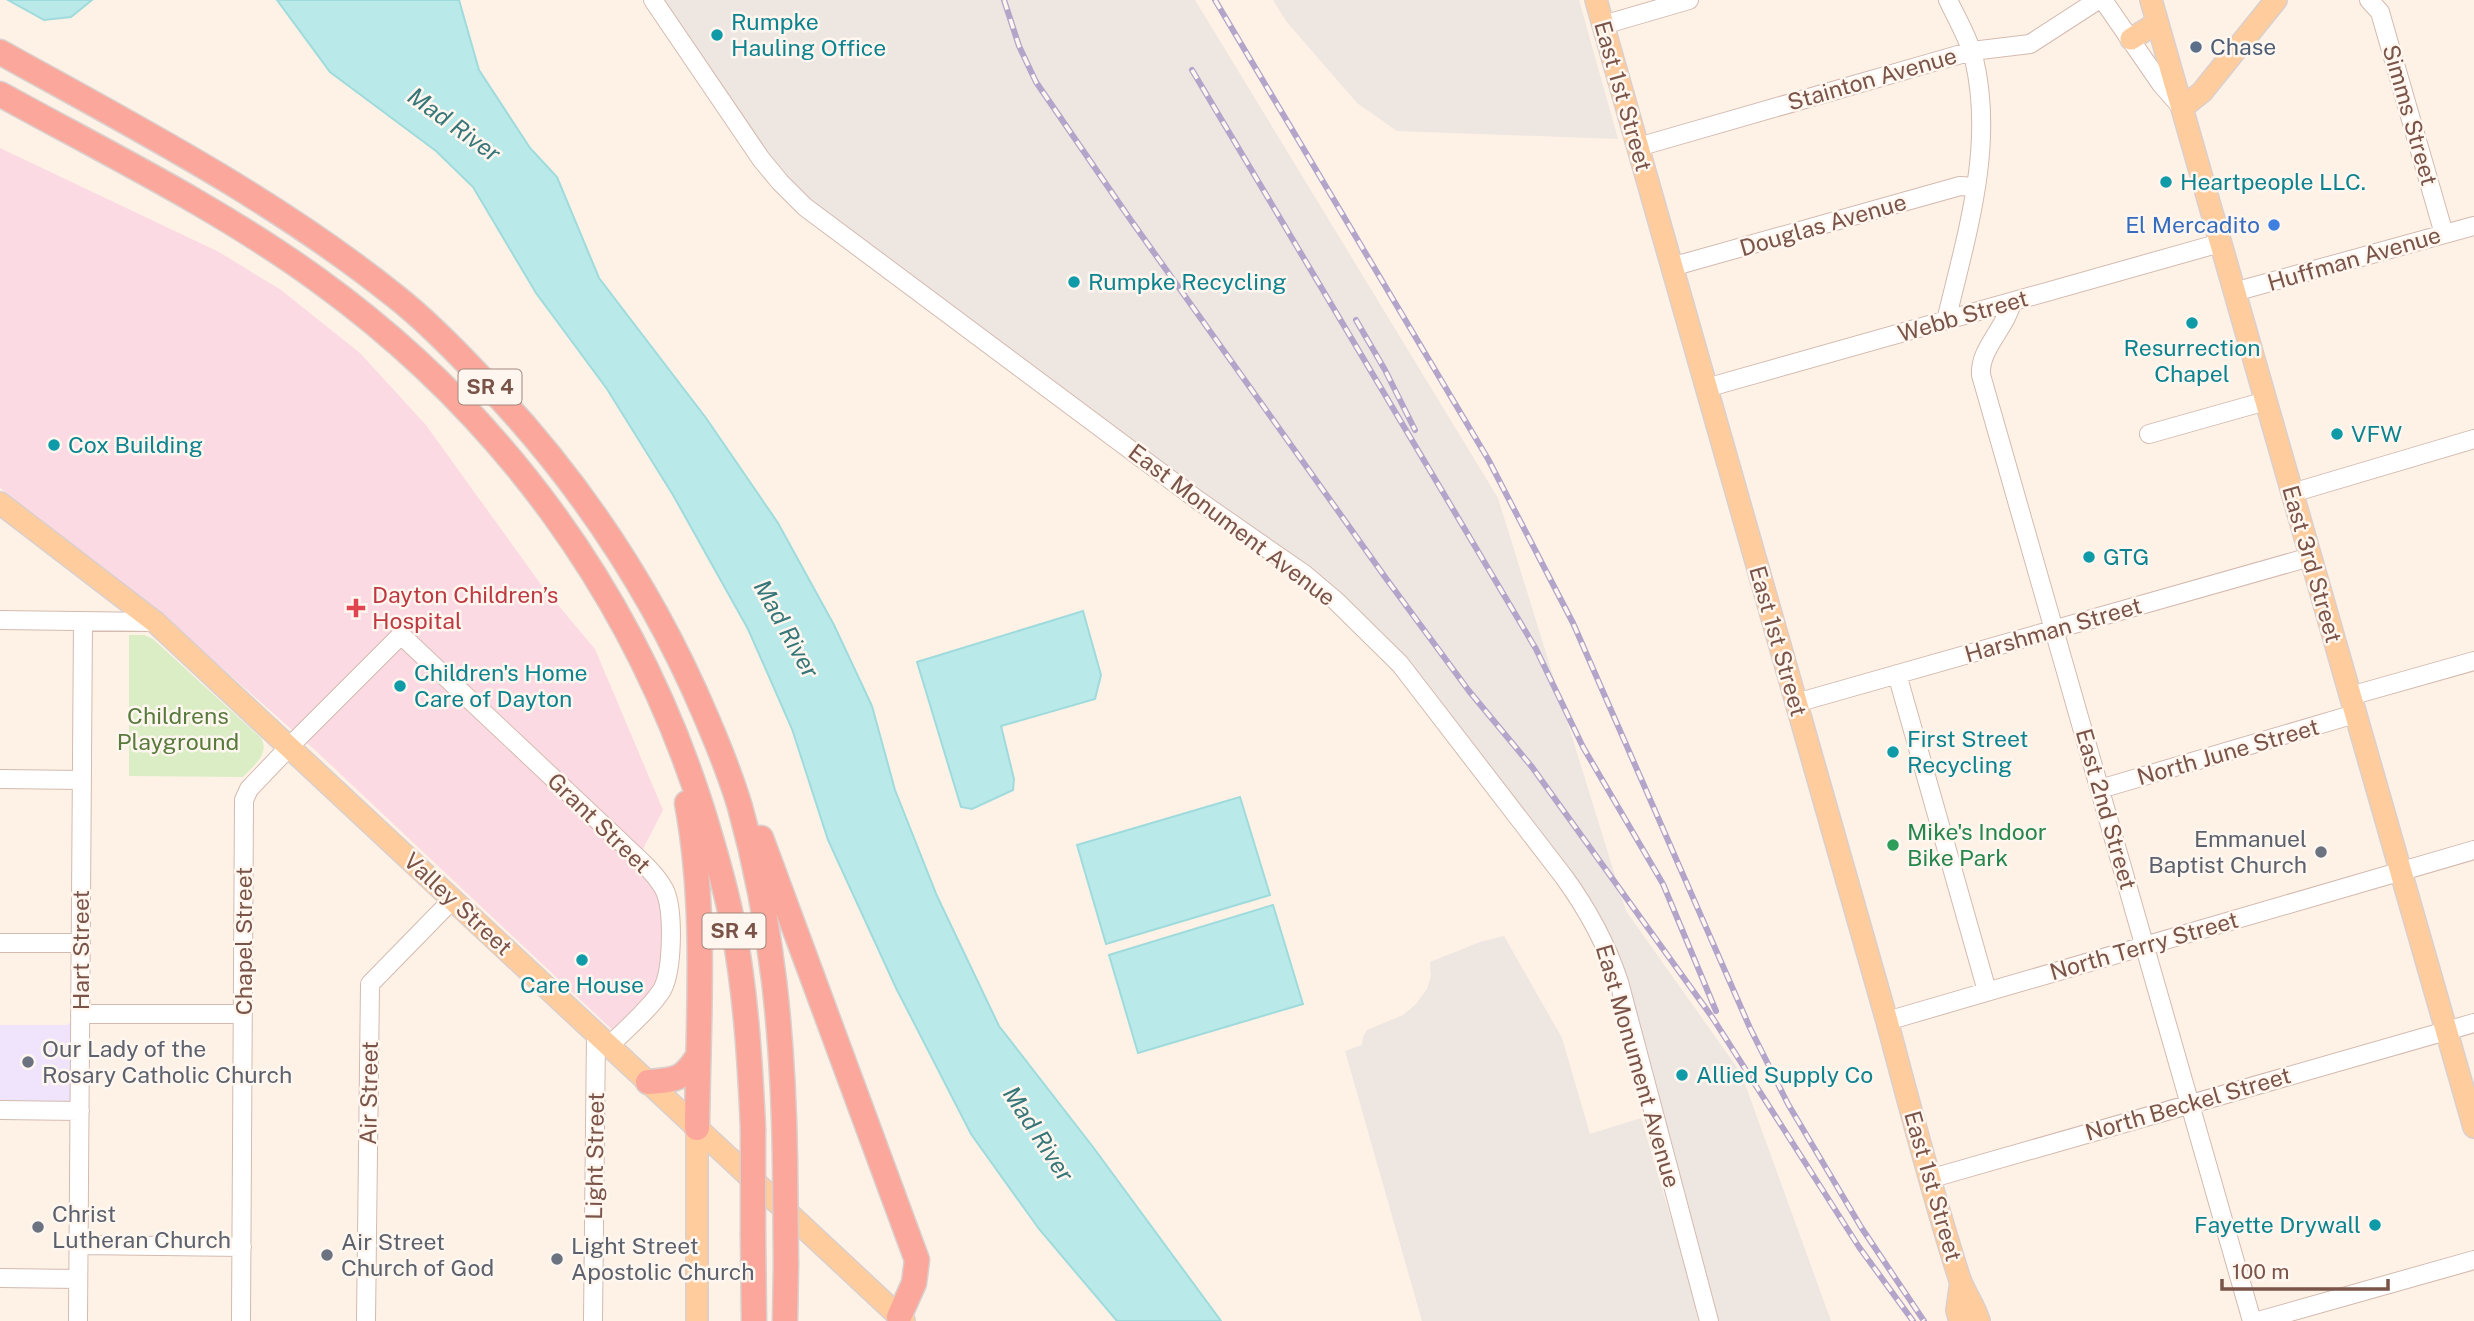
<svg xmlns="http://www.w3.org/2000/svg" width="2474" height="1321" viewBox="0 0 2474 1321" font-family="'Public Sans',sans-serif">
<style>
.industrial{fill:#eee6e1}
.education{fill:#efe4fb}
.medical{fill:#fcdae3}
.green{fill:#daedc4}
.water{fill:#bae9e9;stroke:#9fdbdc;stroke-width:2}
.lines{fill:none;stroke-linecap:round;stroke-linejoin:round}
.minor-casing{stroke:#d4baaf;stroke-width:20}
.major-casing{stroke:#dacfcc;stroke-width:24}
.highway-casing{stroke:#dacfcc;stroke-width:27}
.minor{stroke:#fff;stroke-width:18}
.major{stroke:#ffcd9d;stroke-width:21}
.highway{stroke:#fca79b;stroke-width:24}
.rail-casing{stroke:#b3a4ca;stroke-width:6}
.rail{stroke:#fff7ef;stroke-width:3.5;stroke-dasharray:10;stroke-linecap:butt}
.highway-bridge-casing{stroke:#dacfcc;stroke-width:27;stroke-linecap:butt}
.highway-bridge{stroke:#fca79b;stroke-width:24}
.culture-dot{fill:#0f9aa8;stroke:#fff7ef;stroke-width:2.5}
.service-dot{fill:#5c6f8a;stroke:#fff7ef;stroke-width:2.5}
.shop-dot{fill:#3f7fe0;stroke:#fff7ef;stroke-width:2.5}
.health-dot{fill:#e0444e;stroke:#fff7ef;stroke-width:2.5}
.leisure-dot{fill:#2e9e5b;stroke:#fff7ef;stroke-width:2.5}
.worship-dot{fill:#6b7280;stroke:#fff7ef;stroke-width:2.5}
.labels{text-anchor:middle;stroke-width:5;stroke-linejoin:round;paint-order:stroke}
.shield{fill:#fff7ef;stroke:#a2857b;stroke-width:2}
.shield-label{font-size:21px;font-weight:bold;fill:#7a5449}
.culture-label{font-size:23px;fill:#0d838f;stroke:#fff7ef;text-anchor:start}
.service-label{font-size:23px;fill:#4e5e75;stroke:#fff7ef;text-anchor:start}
.street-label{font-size:23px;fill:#7a5449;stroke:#fff7ef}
.shop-label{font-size:23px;fill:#366cbe;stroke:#fff7ef;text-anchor:end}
.health-label{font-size:23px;fill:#be3a42;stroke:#fff7ef;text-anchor:start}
.park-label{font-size:23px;fill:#587a3d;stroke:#fff7ef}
.leisure-label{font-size:23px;fill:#27864d;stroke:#fff7ef;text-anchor:start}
.worship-label{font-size:23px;fill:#5b616d;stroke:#fff7ef;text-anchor:start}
.water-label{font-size:24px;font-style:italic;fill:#387779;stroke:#fff7ef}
</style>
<rect width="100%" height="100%" fill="#fef2e7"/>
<path class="industrial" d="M 653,0 L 1195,0 L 1498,498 L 1626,911 L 1741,1073 L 1831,1321 L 1716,1321 L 1610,941 L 1336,601 L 785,188 Z
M 1273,0 L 1579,0 L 1618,139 L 1397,131 L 1357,103 L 1286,21 Z
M 1504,936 L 1562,1038 L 1590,1134 L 1641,1118 L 1690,1282 L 1698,1321 L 1422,1321 L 1345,1051 L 1362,1045 L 1363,1037 L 1367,1030 L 1403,1015 L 1416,1004 L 1427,989 L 1431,976 L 1430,962 L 1480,942 Z"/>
<path class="education" d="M 80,1014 L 80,1111 L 0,1110 L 0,1025 L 67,1025 Z"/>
<path class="medical" d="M 0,148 L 219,252 L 281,290 L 360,353 L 426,425 L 542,586 L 595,649 L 663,810 L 642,851 L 658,868 L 673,971 L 624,1041 L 316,751 L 179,630 L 0,488 Z"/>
<path class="green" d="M 129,635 L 144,635 L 153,639 L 261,738 C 270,754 254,765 243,777 L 129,776 Z"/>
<path class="water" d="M 8,0 L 92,0 L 71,17 L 44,20 Z
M 277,0 L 459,0 L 479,70 L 530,148 L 557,177 L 599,278 L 706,418 L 778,523 L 834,625 L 872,706 L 895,790 L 937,896 L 999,1026 L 1093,1147 L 1221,1321 L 1117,1321 L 1039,1229 L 971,1134 L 896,988 L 828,840 L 792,729 L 748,629 L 673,495 L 607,389 L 536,293 L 473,187 L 436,151 L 330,72 Z
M 1083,611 L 1101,675 L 1095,699 L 1001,726 L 1014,779 L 1013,790 L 972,809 L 961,807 L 917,662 Z
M 1240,797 L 1270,895 L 1106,944 L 1077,845 Z
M 1273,905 L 1303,1004 L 1138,1053 L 1109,955 Z"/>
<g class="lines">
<g class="minor-casing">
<path id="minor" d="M 653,0 L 761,159 L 780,182 L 805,207 L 1199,501 L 1304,574 L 1336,601 L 1400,664 L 1564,877 C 1588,910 1606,943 1619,982 L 1709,1321
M 2103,0 L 2161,84 L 2182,108
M 2369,0 L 2380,12 L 2444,234
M 1603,25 L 1689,0
M 1638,147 L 1972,51 L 2030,44 L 2098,0
M 1671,267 L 1960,186 L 1975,187
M 2234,292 L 2474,226
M 2012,302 C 2006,328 1979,349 1981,375 L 2252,1321
M 1946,321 C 1966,236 1995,147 1974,59 C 1969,39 1957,19 1948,0
M 1706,388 L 2220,243
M 2149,434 L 2266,401
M 2292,493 L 2474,439
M 0,620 L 155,622
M 1897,674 L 1987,991
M 2350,696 L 2474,661
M 1796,703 L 2310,557
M 0,779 L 82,780
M 2100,789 L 2355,714
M 0,943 L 81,943
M 80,1014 L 243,1014
M 1887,1021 L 2474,850
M 0,1110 L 80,1111
M 1929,1179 L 2474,1023
M 79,1245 L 242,1247
M 0,1278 L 78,1279
M 78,1321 L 83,621
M 241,1321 L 244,800 L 249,789 L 290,746 L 401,635 L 623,844 C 637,858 654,871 664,889 C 674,908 673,970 662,990 C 649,1010 627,1028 610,1045
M 366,1321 L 370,984 L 453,899
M 593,1321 L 596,1033
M 2258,1321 L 2474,1260"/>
</g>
<g class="major-casing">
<path id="major" d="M 1596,0 L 1887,1021 C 1910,1107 1932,1193 1959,1277 C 1964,1293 1974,1304 1979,1321
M 2151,0 L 2474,1127
M 2131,39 L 2157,23
M 2182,108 L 2202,92 L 2276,0
M 0,503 L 155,622 L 904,1321
M 697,1321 L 697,1128
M 1960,1321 L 1957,1310 L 1961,1282"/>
</g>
<g class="highway-casing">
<path id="highway" d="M 0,52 C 135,127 274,199 395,296 C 427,321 456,351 484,381 C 580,481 653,591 707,719 C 719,747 731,777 740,807 C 773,926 783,1036 785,1159
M 0,94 C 107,153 219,208 318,280 C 502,413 635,596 703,812 C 715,851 727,891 734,931 C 746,996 750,1062 753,1128
M 687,803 C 707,910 698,1020 697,1128
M 761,838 L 917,1260 L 914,1283 L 899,1317
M 648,1082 C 676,1080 683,1080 698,1056
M 753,1236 L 754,1321
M 785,1321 L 786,1265"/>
</g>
<use href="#minor" class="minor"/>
<use href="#major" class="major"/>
<use href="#highway" class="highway"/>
<g class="rail-casing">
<path id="rail" d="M 1004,0 L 1019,46 L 1036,82 L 1130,219 L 1385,577 L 1469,691 L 1532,767 L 1712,1017 L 1859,1247 L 1913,1321
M 1215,0 L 1488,459 L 1573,623 L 1750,1028 L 1788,1104 L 1861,1227 L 1924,1321
M 1192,70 L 1536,649 L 1583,747 L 1663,884 L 1716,1011
M 1356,320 L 1385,370 L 1415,430"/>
</g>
<use href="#rail" class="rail"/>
<g class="highway-bridge-casing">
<path id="highway-bridge" d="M 753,1128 L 753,1236
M 785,1159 L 786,1265"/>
</g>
<use href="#highway-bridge" class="highway-bridge"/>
</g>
<g class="culture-dot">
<circle cx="717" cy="35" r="7"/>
<circle cx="2166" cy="182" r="7"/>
<circle cx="1074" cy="282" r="7"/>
<circle cx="2192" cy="323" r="7"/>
<circle cx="2337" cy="434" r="7"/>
<circle cx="54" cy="445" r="7"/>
<circle cx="2089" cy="557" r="7"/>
<circle cx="400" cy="686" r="7"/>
<circle cx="1893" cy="752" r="7"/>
<circle cx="582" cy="960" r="7"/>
<circle cx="1682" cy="1075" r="7"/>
<circle cx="2375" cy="1225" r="7"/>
</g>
<circle class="service-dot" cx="2196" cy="47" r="7"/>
<circle class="shop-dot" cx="2274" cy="225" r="7"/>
<path class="health-dot" d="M352.5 597.5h7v7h7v7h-7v7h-7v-7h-7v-7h7z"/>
<circle class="leisure-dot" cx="1893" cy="845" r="7"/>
<g class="worship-dot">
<circle cx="2321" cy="852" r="7"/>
<circle cx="28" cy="1062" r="7"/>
<circle cx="38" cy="1227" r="7"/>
<circle cx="327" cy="1255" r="7"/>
<circle cx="557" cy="1259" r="7"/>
</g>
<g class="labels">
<g class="shield">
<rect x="458.5" y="369.5" width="63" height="35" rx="5"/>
<rect x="702.5" y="913.5" width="63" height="35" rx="5"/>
</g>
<g class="shield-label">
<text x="490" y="394">SR 4</text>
<text x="734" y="938">SR 4</text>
</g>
<g class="culture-label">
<text x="731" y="30">Rumpke<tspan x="731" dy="26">Hauling Office</tspan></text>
<text x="2180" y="190">Heartpeople LLC.</text>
<text x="1088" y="290">Rumpke Recycling</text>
<text x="2192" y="356" text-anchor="middle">Resurrection<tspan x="2192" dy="26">Chapel</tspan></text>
<text x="2351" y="442">VFW</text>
<text x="68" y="453">Cox Building</text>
<text x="2103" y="565">GTG</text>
<text x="414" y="681">Children's Home<tspan x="414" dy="26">Care of Dayton</tspan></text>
<text x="1907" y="747">First Street<tspan x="1907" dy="26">Recycling</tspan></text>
<text x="582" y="993" text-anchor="middle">Care House</text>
<text x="1696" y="1083">Allied Supply Co</text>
<text x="2361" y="1233" text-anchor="end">Fayette Drywall</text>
</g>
<g class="service-label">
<text x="2210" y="55">Chase</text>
</g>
<g class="street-label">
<text transform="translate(1872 79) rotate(-16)" y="8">Stainton Avenue</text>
<text transform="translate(1623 96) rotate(74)" y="8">East 1st Street</text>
<text transform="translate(2410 115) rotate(74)" y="8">Simms Street</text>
<text transform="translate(1823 225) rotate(-16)" y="8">Douglas Avenue</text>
<text transform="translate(2354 259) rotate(-16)" y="8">Huffman Avenue</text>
<text transform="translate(1963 316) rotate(-16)" y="8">Webb Street</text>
<text transform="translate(1232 525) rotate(37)" y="8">East Monument Avenue</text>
<text transform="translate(2312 564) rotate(74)" y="8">East 3rd Street</text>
<text transform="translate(2053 630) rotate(-16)" y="8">Harshman Street</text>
<text transform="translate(1778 641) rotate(74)" y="8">East 1st Street</text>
<text transform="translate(2228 752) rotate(-16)" y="8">North June Street</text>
<text transform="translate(2106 809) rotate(74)" y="8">East 2nd Street</text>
<text transform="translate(599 823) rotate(44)" y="8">Grant Street</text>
<text transform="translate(458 904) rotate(43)" y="8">Valley Street</text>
<text transform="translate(244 941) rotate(-90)" y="8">Chapel Street</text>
<text transform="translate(2144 946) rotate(-16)" y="8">North Terry Street</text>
<text transform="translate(81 950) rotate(-90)" y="8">Hart Street</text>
<text transform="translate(1638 1066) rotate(74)" y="8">East Monument Avenue</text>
<text transform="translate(369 1093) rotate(-89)" y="8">Air Street</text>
<text transform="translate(2188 1104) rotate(-16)" y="8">North Beckel Street</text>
<text transform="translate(595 1156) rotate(-89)" y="8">Light Street</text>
<text transform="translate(1933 1186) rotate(74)" y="8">East 1st Street</text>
</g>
<g class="shop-label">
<text x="2260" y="233">El Mercadito</text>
</g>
<g class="health-label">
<text x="372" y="603">Dayton Children’s<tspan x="372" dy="26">Hospital</tspan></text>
</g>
<g class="park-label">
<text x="178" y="724">Childrens<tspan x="178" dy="26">Playground</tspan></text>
</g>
<g class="leisure-label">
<text x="1907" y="840">Mike's Indoor<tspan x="1907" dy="26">Bike Park</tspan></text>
</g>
<g class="worship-label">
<text x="2307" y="847" text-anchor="end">Emmanuel<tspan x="2307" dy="26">Baptist Church</tspan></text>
<text x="42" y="1057">Our Lady of the<tspan x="42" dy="26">Rosary Catholic Church</tspan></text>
<text x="52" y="1222">Christ<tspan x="52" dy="26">Lutheran Church</tspan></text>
<text x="341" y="1250">Air Street<tspan x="341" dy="26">Church of God</tspan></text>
<text x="571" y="1254">Light Street<tspan x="571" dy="26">Apostolic Church</tspan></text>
</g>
<g class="water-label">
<text transform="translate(454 125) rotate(36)" y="8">Mad River</text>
<text transform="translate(786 629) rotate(61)" y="8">Mad River</text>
<text transform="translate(1038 1134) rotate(57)" y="8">Mad River</text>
</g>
</g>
<path d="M2222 1279v10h166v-10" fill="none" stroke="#7a5449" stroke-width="3.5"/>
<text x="2232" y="1279" font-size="21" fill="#7a5449" stroke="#fff7ef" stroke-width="5" paint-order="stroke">100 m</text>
</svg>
